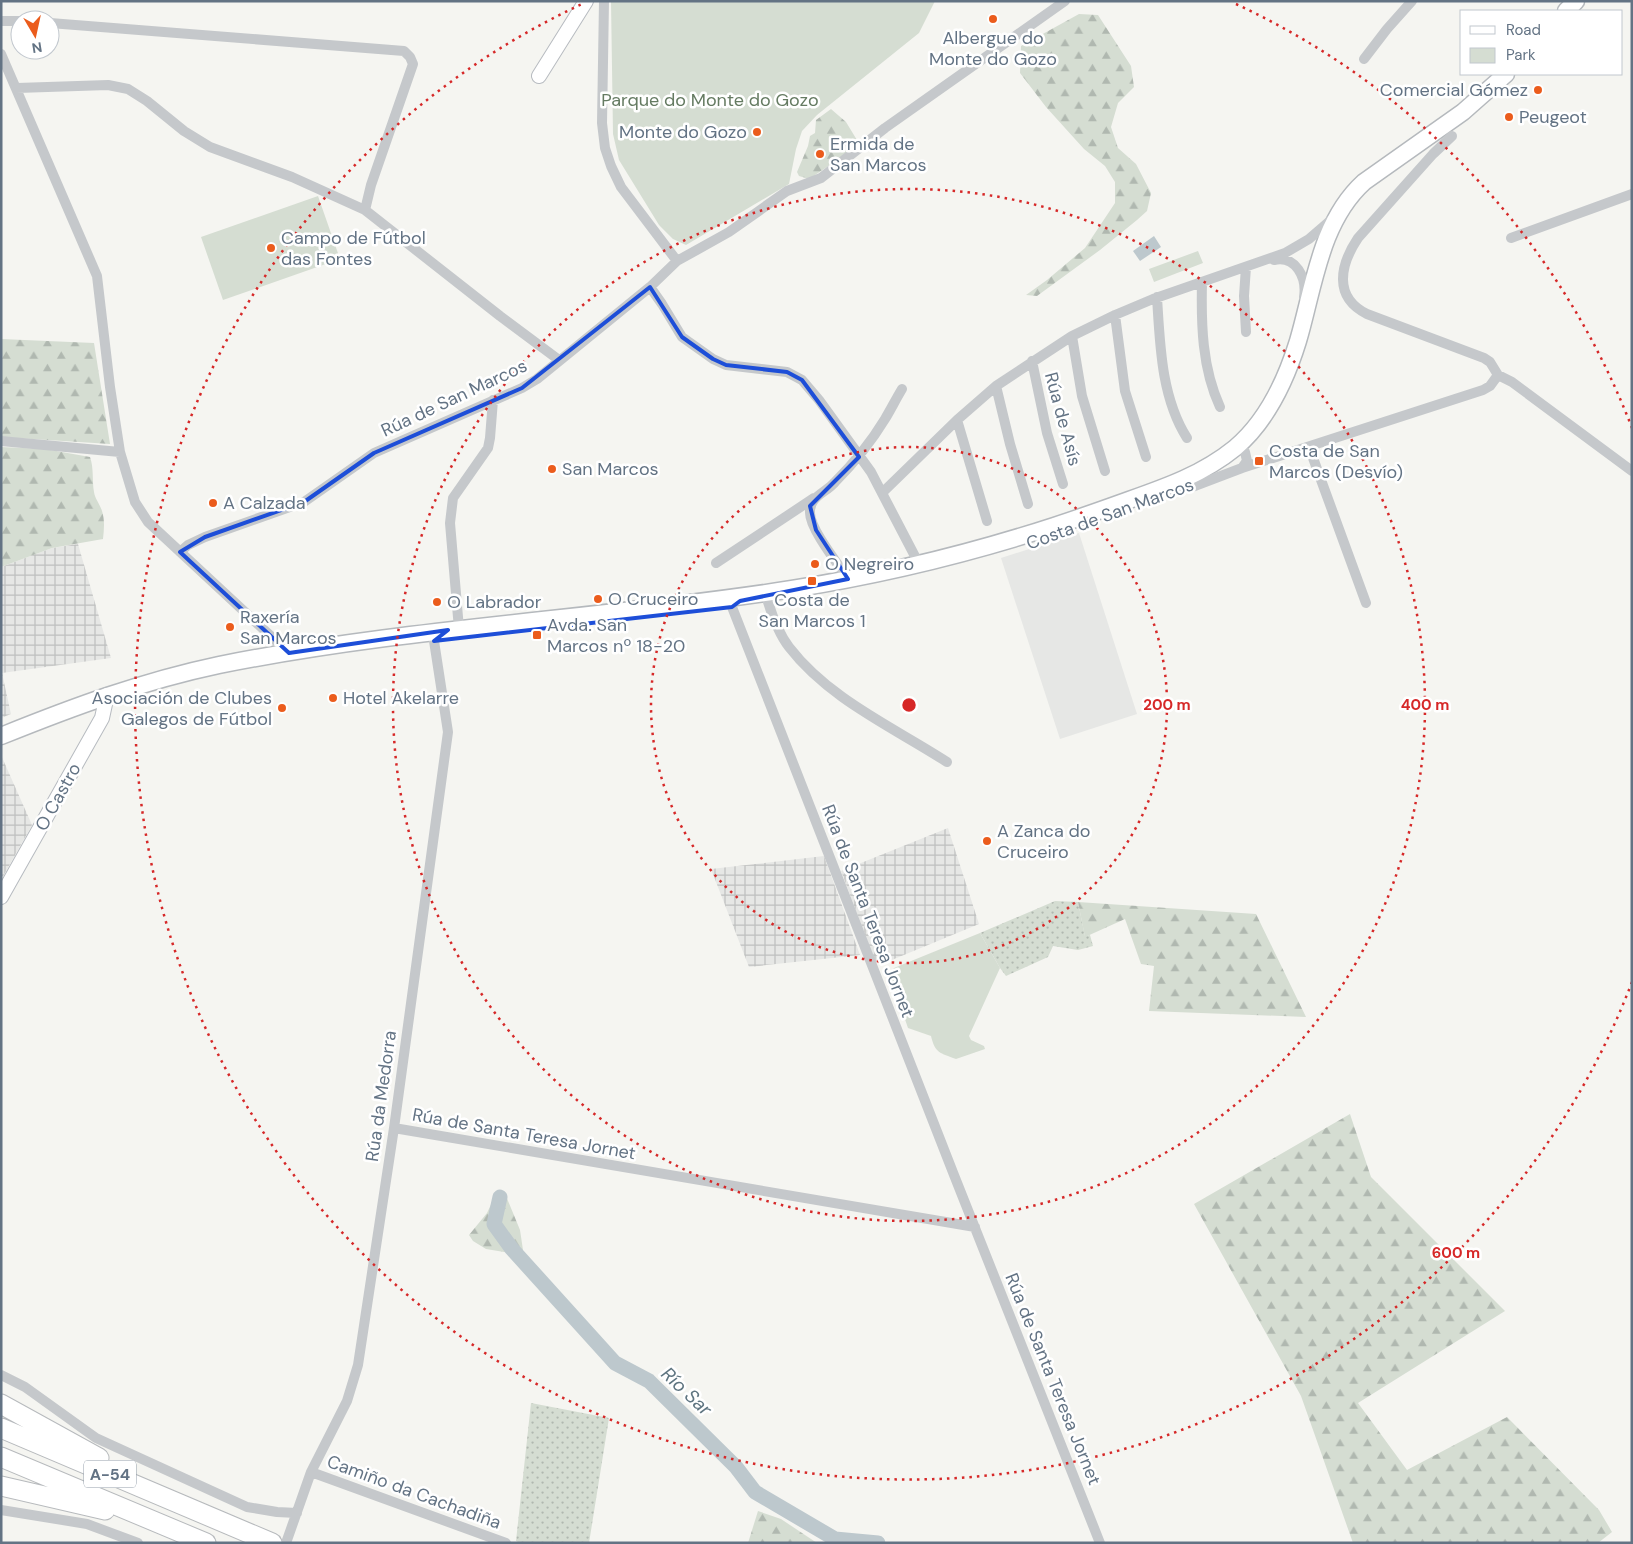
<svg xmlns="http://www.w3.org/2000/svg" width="1633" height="1544" viewBox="0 0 1633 1544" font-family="'DM Sans',sans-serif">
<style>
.built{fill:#e6e7e5}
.industrial{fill:url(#industrial-grid)}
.grass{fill:url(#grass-dots)}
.forest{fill:url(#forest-firs)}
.green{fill:#d5ddd2}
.water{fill:#bdc8cd}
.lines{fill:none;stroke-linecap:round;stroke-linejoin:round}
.river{stroke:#bdc8cd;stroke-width:15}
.secondary-casing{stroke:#b7bbc0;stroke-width:16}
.primary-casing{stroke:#b5b9bd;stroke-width:19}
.highway-casing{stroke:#b7babd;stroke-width:21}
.street{stroke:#c5c8cb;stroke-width:10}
.secondary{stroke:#fff;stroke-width:14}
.primary{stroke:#fff;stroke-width:16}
.highway{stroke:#fff;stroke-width:19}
.marked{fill:none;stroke:#1d4ed8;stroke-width:4;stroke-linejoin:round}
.ring{fill:none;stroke:#d62828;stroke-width:2.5;stroke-dasharray:2.5 5}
.poi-dot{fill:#eb5c1c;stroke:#fff;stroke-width:2}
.labels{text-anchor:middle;stroke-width:5;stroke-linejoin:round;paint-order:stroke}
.shield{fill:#fff;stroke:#929da9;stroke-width:1}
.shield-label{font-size:16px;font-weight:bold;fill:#637384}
.poi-label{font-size:18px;fill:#637384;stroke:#fff;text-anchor:start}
.park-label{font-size:18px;fill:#657b62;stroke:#fff}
.street-label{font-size:18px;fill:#637384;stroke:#fff}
.water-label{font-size:19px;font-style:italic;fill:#5f7581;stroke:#fff}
.centre{fill:#d62828;stroke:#fff;stroke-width:2.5}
.ring-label{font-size:15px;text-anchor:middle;font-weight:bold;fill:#d62828;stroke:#fff;stroke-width:5;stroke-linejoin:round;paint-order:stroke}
</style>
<defs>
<pattern id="industrial-grid" width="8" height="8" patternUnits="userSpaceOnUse" patternTransform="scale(1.25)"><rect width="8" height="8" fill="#e6e7e5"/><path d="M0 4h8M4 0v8" fill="none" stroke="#bec0bf"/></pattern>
<pattern id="grass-dots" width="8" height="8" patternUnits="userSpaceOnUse" patternTransform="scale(1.25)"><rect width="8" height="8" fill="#d5ddd2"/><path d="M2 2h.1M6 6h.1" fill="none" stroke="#b0b8b0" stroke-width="1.8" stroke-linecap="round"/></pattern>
<pattern id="forest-firs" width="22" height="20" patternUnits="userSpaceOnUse" patternTransform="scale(1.25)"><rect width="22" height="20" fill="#d5ddd2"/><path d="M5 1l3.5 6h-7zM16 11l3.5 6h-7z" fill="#b0b8b0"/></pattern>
</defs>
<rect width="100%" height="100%" fill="#f5f5f1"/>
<path class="built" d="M 1079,533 L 1137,714 L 1060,739 L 1001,558 Z"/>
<path class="industrial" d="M 78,544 L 111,658 L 2,673 L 11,714 L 1,718 L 1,567 L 52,548 Z
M 1,755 L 32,825 L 1,880 Z
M 948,828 L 979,924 L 882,964 L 875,961 L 841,871 Z
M 824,856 L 860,955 L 749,967 L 711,869 Z"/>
<path class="grass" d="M 1055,901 L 1078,902 L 1085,936 L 1090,935 L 1093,946 L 1078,950 L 1053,946 L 1048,957 L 1006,976 L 1000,968 L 980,933 Z
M 531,1403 L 609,1418 L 589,1543 L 520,1543 L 516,1541 Z"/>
<path class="forest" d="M 1079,14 L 1098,15 L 1131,66 L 1134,87 L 1118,103 L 1111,127 L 1118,148 L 1136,164 L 1151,193 L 1147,211 L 1137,220 L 1100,250 L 1037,296 L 1026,295 L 1047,280 L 1085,248 L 1115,203 L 1115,182 L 1105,166 L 1084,149 L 1046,107 L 1020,73 L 1021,46 Z
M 831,109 L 846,122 L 860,145 L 809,179 L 799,176 L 797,172 L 808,146 L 810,136 L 815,133 L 816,120 Z
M 1,339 L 94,343 L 110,444 L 1,437 Z
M 1,447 L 45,449 L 90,457 C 94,468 92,481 94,492 C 95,499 100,504 102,511 C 105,520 104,530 103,539 L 52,548 L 1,567 Z
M 1078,902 L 1256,914 L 1306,1017 L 1149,1011 L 1154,966 L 1141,964 L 1125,919 L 1085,937 Z
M 1350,1114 L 1371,1177 L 1505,1311 L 1358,1403 L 1407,1470 L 1507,1417 L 1599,1510 L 1612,1532 L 1598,1543 L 1353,1543 L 1301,1396 L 1194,1204 Z
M 501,1192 L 506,1196 L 520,1230 L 523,1250 L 516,1254 L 486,1249 L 473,1241 L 469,1235 L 487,1213 L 496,1194 Z
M 758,1511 L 781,1519 L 817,1543 L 748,1543 Z"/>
<path class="green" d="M 611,1 L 935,1 L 919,33 L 817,115 L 802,131 L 796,149 L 789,184 L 686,245 L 673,239 L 659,225 L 619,160 L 613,134 Z
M 318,196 L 340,259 L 223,300 L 201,237 Z
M 1198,251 L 1203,263 L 1154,282 L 1149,269 Z
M 980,933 L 1000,968 L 969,1036 L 971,1040 L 984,1046 L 985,1049 L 956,1059 C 940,1053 935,1053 931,1036 L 908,1028 L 890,976 L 894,968 Z"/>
<path class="water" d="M 1154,236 L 1161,247 L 1140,261 L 1133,251 Z"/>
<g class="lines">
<path class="river" d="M 500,1197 L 494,1224 L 512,1249 L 615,1363 L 649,1381 L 736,1467 L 755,1492 L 835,1539 L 878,1543"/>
<g class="secondary-casing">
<path id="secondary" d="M 539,76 L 586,1
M 1,897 L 102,718 L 107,695"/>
</g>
<g class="primary-casing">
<path id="primary" d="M 1566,11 L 1576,1
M 1,736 C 73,707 143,681 219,665 C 408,627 602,619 792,589 C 881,575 968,554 1054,526 C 1079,518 1104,509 1129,500 C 1166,487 1203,474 1235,448 C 1267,421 1286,380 1298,341 C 1314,287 1320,222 1364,182 L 1463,112 L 1506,74"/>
</g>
<g class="highway-casing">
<path id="highway" d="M 1,1404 L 99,1458
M 1,1428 L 272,1543
M 1,1457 L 206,1543
M 1,1486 L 105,1510"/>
</g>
<path class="street" d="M 604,1 L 602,123 L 605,148 L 611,166 L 621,187 L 677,261
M 1,21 L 20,21
M 50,23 L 404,51 L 410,57 L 413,64 L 371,185 L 365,210
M 1,54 L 97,276 L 110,387 L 120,452 L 135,502 L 148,522 L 289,653
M 1364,59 L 1387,29 L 1412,1
M 17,88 L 108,85 L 128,89 L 147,101 L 184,131 L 210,147 L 292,177 L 365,210 L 500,316 L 559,360
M 1452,136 L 1433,154 L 1358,238 C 1340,265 1333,297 1367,314 L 1484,358 L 1490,362 L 1498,375 L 1512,382 L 1632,471
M 1511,238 L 1632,194
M 1274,260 C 1296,255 1307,278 1304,297
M 1202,282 C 1201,324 1202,368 1220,407
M 650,287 L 662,304 L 682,337 L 713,359 L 726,365 L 787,372 L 802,380 L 819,400 L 871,472 L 919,564
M 1157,297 C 1160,344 1161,397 1187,438
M 1115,315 L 1125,391 L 1146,457
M 1246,332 L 1244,296 L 1246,267
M 1072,336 L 1082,396 L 1105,471
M 1032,361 L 1047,433 L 1063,484
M 996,386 L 1010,444 L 1028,504
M 957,420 L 987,521
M 1,441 L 120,452
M 1309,447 L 1366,603
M 1242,468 L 1247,461 L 1245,452
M 1192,487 L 1242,468 L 1483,390 L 1490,386 L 1498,375
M 883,492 L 957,420 L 996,386 L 1072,336 L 1115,315 L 1153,299 L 1285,253 L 1309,239 L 1331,220
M 180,552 L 188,545 L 205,537 L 304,502 L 374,453 L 522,388 L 537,379 L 650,287 L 677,261 L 729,232 L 787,191 L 821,178 L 885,128 L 1065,1
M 716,563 L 814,498
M 848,579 C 838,564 810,529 810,513 C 809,496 826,493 835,482 C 854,463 871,442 885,419 C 891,409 896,399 902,389
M 768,602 C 773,618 779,634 789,647 C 829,699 893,727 947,762
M 732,607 L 954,1175 L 1100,1543
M 459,629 L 450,523 L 453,498 L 488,448 L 490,438 L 493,400
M 394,1128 L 975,1227
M 1,1375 L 25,1387 L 96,1438 L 247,1507 L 277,1512 L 297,1513
M 311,1472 L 506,1543
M 1,1510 L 87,1524 L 138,1543
M 286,1543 L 311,1472 L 347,1401 L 358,1365 L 394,1128 L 448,732 L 434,641"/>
<use href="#secondary" class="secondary"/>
<use href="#primary" class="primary"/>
<use href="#highway" class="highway"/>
</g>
<path class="marked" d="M 650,287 L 682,337 L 713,359 L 726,365 L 787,372 L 802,380 L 859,457 L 810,506 L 816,530 L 848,579 L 740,601 L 732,607 L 434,641 L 448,630 L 289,653 L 180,552 L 205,537 L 304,502 L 374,453 L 522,388 Z"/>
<g class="ring">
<circle cx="909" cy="705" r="258"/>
<circle cx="909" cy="705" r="516"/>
<path d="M1632 982A774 774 0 1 1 582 4M1236 4A774 774 0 0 1 1632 428"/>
</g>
<g class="poi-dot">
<circle cx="993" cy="19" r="5"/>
<circle cx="1538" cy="90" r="5"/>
<circle cx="1509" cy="117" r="5"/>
<circle cx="757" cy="132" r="5"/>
<circle cx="820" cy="154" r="5"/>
<circle cx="271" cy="248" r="5"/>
<rect x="1254" y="456" width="10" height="10" rx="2.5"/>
<circle cx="552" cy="469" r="5"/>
<circle cx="213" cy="503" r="5"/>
<circle cx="815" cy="564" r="5"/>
<rect x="807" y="576" width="10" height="10" rx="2.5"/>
<circle cx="598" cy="599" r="5"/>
<circle cx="437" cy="602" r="5"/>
<circle cx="230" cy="627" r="5"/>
<rect x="532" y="630" width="10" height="10" rx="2.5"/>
<circle cx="333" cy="698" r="5"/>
<circle cx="282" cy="708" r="5"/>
<circle cx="987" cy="841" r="5"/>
</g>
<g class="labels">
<rect class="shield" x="84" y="1460.5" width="52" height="27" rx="4"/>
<g class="shield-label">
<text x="110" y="1480">A-54</text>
</g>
<g class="poi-label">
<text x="993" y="44" text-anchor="middle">Albergue do<tspan x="993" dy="21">Monte do Gozo</tspan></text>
<text x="1528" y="96" text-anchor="end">Comercial Gómez</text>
<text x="1519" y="123">Peugeot</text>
<text x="747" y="138" text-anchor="end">Monte do Gozo</text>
<text x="830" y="150">Ermida de<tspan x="830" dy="21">San Marcos</tspan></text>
<text x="281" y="244">Campo de Fútbol<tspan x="281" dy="21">das Fontes</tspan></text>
<text x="1269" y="457">Costa de San<tspan x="1269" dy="21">Marcos (Desvío)</tspan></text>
<text x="562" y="475">San Marcos</text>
<text x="223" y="509">A Calzada</text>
<text x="825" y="570">O Negreiro</text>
<text x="608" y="605">O Cruceiro</text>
<text x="812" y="606" text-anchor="middle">Costa de<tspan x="812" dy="21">San Marcos 1</tspan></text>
<text x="447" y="608">O Labrador</text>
<text x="240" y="623">Raxería<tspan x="240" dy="21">San Marcos</tspan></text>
<text x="547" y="631">Avda. San<tspan x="547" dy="21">Marcos nº 18-20</tspan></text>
<text x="272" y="704" text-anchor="end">Asociación de Clubes<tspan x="272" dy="21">Galegos de Fútbol</tspan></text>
<text x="343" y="704">Hotel Akelarre</text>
<text x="997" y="837">A Zanca do<tspan x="997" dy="21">Cruceiro</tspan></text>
</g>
<g class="park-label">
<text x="710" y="106">Parque do Monte do Gozo</text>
</g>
<g class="street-label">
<text transform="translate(454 398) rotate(-25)" y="6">Rúa de San Marcos</text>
<text transform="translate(1063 419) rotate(75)" y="6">Rúa de Asís</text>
<text transform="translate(1110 514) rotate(-20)" y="6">Costa de San Marcos</text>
<text transform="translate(58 797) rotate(-61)" y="6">O Castro</text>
<text transform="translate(868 911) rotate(69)" y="6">Rúa de Santa Teresa Jornet</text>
<text transform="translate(381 1096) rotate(-82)" y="6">Rúa da Medorra</text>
<text transform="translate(524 1134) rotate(10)" y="6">Rúa de Santa Teresa Jornet</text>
<text transform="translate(1053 1379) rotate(68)" y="6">Rúa de Santa Teresa Jornet</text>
<text transform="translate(414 1492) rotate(20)" y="6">Camiño da Cachadiña</text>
</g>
<g class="water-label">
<text transform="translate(687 1391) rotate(43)" y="7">Río Sar</text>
</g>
</g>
<circle cx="909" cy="705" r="8" class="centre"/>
<g class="ring-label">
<text x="1167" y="710">200 m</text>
<text x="1425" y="710">400 m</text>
<text x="1456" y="1258">600 m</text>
</g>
<rect width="1633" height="1544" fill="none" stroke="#637384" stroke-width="5"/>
<rect x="1460" y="10" width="162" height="65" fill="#ffffff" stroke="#c1c7ce"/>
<rect x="1470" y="26" width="25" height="8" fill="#ffffff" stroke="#c1c7ce"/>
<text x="1506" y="35" font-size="15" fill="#637384">Road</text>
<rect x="1470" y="48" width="25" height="15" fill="#d5ddd2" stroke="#c1c7ce"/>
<text x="1506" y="60" font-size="15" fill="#637384">Park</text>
<g transform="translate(35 35) rotate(171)"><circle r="24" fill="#ffffff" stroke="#c1c7ce"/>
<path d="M0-4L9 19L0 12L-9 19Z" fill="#eb5c1c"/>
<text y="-8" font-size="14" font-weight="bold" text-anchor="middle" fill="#637384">N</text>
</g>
</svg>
